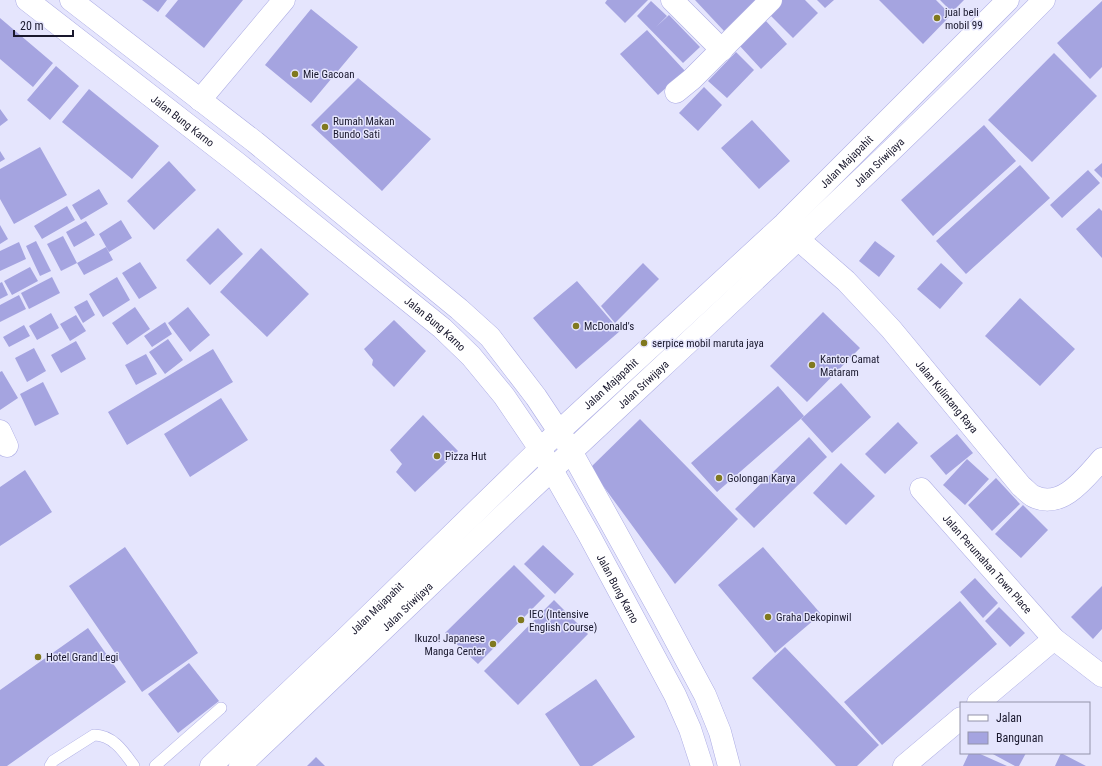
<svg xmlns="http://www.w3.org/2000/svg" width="1102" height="766" viewBox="0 0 1102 766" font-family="'Roboto Condensed',sans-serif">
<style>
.building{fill:#a5a4e0}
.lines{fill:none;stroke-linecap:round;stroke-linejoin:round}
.lane-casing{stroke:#acace4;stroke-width:12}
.street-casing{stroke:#acace4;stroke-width:23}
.secondary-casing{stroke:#acace4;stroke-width:23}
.primary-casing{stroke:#acace4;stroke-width:23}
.lane{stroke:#fff;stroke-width:11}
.street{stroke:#fff;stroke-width:22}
.secondary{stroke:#fff;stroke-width:22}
.primary{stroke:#fff;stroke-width:22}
.poi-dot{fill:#80791f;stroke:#e5e5fd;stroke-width:1.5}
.labels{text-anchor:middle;stroke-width:3;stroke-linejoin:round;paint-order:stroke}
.poi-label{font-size:11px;fill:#19182d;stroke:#e5e5fd;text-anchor:start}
.street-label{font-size:11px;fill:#19182d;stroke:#e5e5fd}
</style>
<rect width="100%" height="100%" fill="#e5e5fd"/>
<path class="building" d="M 142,0 L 167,0 L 158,12 Z
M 178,0 L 243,0 L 204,48 L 165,16 Z
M 607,0 L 648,0 L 625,23 L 605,3 Z
M 695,0 L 756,0 L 724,31 Z
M 781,0 L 805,0 L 818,13 L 793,38 L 768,13 Z
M 817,0 L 834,0 L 825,8 Z
M 879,0 L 936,0 L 951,15 L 923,44 Z
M 940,0 L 964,0 L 952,12 Z
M 651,1 L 667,16 L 656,27 L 669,15 L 700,47 L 683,63 L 637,16 Z
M 1102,1 L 1102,67 L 1090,79 L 1057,43 Z
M 311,9 L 358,47 L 311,103 L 265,65 Z
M 0,18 L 53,63 L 33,87 L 0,59 Z
M 766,21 L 787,44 L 761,69 L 739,45 Z
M 647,30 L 685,71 L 658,95 L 620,54 Z
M 736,52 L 754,70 L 727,98 L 708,81 Z
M 1054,53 L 1097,96 L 1032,162 L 988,120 Z
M 56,66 L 79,86 L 50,120 L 27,100 Z
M 358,78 L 431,139 L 382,191 L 311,125 Z
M 704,87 L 722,105 L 698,131 L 679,113 Z
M 89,89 L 159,146 L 132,179 L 62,122 Z
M 0,109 L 8,120 L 0,126 Z
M 752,120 L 790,161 L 759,189 L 721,148 Z
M 984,125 L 1016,161 L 933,236 L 901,200 Z
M 40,147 L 67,195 L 14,224 L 0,199 L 0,169 Z
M 0,151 L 5,159 L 0,162 Z
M 169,161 L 196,190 L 154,230 L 127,201 Z
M 1102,163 L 1102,178 L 1094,170 Z
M 1020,165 L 1050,198 L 966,274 L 936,241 Z
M 1088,170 L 1100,183 L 1062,218 L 1050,205 Z
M 99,189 L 108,204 L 81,220 L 72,205 Z
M 67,206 L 75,220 L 42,239 L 34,226 Z
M 1099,208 L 1102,211 L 1102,258 L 1076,229 Z
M 121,220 L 132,238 L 109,252 L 99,234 Z
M 86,221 L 95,235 L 74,247 L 66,232 Z
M 0,225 L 8,239 L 0,244 Z
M 218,228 L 243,254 L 210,285 L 186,260 Z
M 63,236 L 77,263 L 61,271 L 47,244 Z
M 36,241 L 51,271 L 40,276 L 26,246 Z
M 875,241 L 895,256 L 879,277 L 859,261 Z
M 19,242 L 26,259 L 0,271 L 0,251 Z
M 106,247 L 113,260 L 84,275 L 77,263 Z
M 261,248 L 309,294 L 267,337 L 220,292 Z
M 140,262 L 157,288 L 139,299 L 122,273 Z
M 643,263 L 659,279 L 615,323 L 601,306 Z
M 941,263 L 963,283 L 940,309 L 917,289 Z
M 30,267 L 38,281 L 12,295 L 4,281 Z
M 52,277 L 60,293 L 29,309 L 21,293 Z
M 117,277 L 130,300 L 103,317 L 89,294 Z
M 577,281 L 620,331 L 576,369 L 533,318 Z
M 2,282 L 8,295 L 0,299 L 0,283 Z
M 19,295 L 26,309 L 0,322 L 0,305 Z
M 1020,298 L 1075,349 L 1040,386 L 985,336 Z
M 87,300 L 95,315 L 83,323 L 74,307 Z
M 135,307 L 150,329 L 127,345 L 112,323 Z
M 188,307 L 210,335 L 190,352 L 168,323 Z
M 823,312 L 860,348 L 807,402 L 770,366 Z
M 51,313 L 59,328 L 37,340 L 29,326 Z
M 76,315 L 86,331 L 70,341 L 60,324 Z
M 394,320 L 426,351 L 394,387 L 372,365 L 373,360 L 364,349 Z
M 165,322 L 172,334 L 152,347 L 144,336 Z
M 24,325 L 30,336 L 9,347 L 3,337 Z
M 168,339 L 183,360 L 165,374 L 149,352 Z
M 76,341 L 86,359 L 61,373 L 51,355 Z
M 34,348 L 46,371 L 27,382 L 15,358 Z
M 213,349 L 233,382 L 127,445 L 108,412 Z
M 146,354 L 157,374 L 136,385 L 125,365 Z
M 2,371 L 18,398 L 0,410 L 0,372 Z
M 43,382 L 59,414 L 35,426 L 20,394 Z
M 841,383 L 871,417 L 832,453 L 801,419 Z
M 778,386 L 804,416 L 717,492 L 691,463 Z
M 221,398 L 248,440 L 190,477 L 164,434 Z
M 423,415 L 458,451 L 415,492 L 396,472 L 402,464 L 390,450 Z
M 640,419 L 738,519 L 675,584 L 590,468 Z
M 898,422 L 918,443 L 885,474 L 865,454 Z
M 957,434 L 973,453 L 946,475 L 930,456 Z
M 809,437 L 827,457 L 754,528 L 735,509 Z
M 967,459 L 989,479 L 965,505 L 943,485 Z
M 841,463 L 875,496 L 846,525 L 813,493 Z
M 25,470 L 52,512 L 0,546 L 0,487 Z
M 996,478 L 1020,504 L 992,531 L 968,505 Z
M 1023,505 L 1048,530 L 1021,558 L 995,534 Z
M 543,545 L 574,574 L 555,594 L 524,564 Z
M 125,547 L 198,653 L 142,692 L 69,586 Z
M 763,547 L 821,614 L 775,653 L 718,585 Z
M 514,565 L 545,596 L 478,664 L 445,633 Z
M 975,578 L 998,603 L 983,618 L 960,592 Z
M 1102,586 L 1102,629 L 1093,639 L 1071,617 Z
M 554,600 L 588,634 L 518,705 L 484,671 Z
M 960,601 L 997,644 L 882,745 L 844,702 Z
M 999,607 L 1025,633 L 1010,647 L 985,621 Z
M 88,628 L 126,682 L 7,766 L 0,766 L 0,690 Z
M 785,647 L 879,745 L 857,766 L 836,766 L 752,678 Z
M 189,663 L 219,701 L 178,733 L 148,694 Z
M 596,679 L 635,737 L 592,766 L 580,766 L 545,714 Z
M 969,753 L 978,753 L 1007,766 L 963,766 Z
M 991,753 L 1026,753 L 1019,766 L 1015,766 Z
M 1061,753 L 1086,766 L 1055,766 Z
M 316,757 L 325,766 L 307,766 Z"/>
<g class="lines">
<g class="lane-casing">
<path id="lane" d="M 50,766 L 53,761 L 94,735 C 113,735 124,752 134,766
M 155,766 L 221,708"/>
</g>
<g class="street-casing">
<g id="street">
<path d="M 672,0 L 722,50"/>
<path d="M 676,92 L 692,79 L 771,0"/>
<path d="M 200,100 L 284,0"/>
<path id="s1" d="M 799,240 L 846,281 L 891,329 L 1021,486 C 1025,489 1029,494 1033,496 C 1061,511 1086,477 1102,459"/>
<path d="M 0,431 L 7,446"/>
<path id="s2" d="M 921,489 L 1054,639 L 1102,676"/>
<path d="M 978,703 L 1054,639"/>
<path d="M 904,766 L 961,718"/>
</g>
</g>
<g class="secondary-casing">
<g id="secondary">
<path id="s3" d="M 27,0 L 237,163 L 442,328 L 471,356 L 504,396 L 540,449 L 589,535 L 675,695 L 690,729 L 702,766"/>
<path d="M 71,0 L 255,142 L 459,309 L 490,337 L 536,397 L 566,442 L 662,615 L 705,695 L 720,732 L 729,766"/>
</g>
</g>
<g class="primary-casing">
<g id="primary">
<path id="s4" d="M 211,766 L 344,640 L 540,449 L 784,224 L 1008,0"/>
<path id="s5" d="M 240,766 C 351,661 460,555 572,451 C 731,302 891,155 1044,0"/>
</g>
</g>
<use href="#lane" class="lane"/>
<use href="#street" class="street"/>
<use href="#secondary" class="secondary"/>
<use href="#primary" class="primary"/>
</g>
<g class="poi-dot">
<circle cx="937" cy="18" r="4"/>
<circle cx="295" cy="74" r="4"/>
<circle cx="325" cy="127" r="4"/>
<circle cx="576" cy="326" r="4"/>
<circle cx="644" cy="343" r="4"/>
<circle cx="812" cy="365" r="4"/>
<circle cx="437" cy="456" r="4"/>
<circle cx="719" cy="478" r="4"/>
<circle cx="768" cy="617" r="4"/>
<circle cx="521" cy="620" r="4"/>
<circle cx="493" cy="644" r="4"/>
<circle cx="38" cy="657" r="4"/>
</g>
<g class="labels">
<g class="poi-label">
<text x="945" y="16">jual beli<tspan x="945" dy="13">mobil 99</tspan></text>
<text x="303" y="78">Mie Gacoan</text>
<text x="333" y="125">Rumah Makan<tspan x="333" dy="13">Bundo Sati</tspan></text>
<text x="584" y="330">McDonald's</text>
<text x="652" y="347">serpice mobil maruta jaya</text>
<text x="820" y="363">Kantor Camat<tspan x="820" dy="13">Mataram</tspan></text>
<text x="445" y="460">Pizza Hut</text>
<text x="727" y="482">Golongan Karya</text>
<text x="529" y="618">IEC (Intensive<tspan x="529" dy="13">English Course)</tspan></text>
<text x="776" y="621">Graha Dekopinwil</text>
<text x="485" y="642" text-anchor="end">Ikuzo! Japanese<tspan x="485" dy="13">Manga Center</tspan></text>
<text x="46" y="661">Hotel Grand Legi</text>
</g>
<g class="street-label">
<text dy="4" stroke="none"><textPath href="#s3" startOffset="197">Jalan Bung Karno</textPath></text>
<text dy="4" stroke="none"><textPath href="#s4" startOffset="877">Jalan Majapahit</textPath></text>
<text dy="4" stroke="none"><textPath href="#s5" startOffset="879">Jalan Sriwijaya</textPath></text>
<text dy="4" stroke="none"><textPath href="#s3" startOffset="521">Jalan Bung Karno</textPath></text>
<text dy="4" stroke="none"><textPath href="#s4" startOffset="553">Jalan Majapahit</textPath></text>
<text dy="4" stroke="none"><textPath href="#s5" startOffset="555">Jalan Sriwijaya</textPath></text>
<text dy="4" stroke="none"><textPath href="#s1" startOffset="216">Jalan Kulintang Raya</textPath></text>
<text dy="4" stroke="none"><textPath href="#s2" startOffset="100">Jalan Perumahan Town Place</textPath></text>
<text dy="4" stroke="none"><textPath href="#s3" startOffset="845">Jalan Bung Karno</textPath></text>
<text dy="4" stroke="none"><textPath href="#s5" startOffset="231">Jalan Sriwijaya</textPath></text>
<text dy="4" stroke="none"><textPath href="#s4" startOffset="229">Jalan Majapahit</textPath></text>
</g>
</g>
<rect x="960" y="702" width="130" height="52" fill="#e5e5fd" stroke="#9393aa"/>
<rect x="968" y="715" width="20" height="6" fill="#ffffff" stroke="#9393aa"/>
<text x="996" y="722" font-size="12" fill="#19182d">Jalan</text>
<rect x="968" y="732" width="20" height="12" fill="#a5a4e0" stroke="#9393aa"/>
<text x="996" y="742" font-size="12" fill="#19182d">Bangunan</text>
<path d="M14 30v6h59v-6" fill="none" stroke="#19182d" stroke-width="2"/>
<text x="20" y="30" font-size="12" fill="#19182d" stroke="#e5e5fd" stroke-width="3" paint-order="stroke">20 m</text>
</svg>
